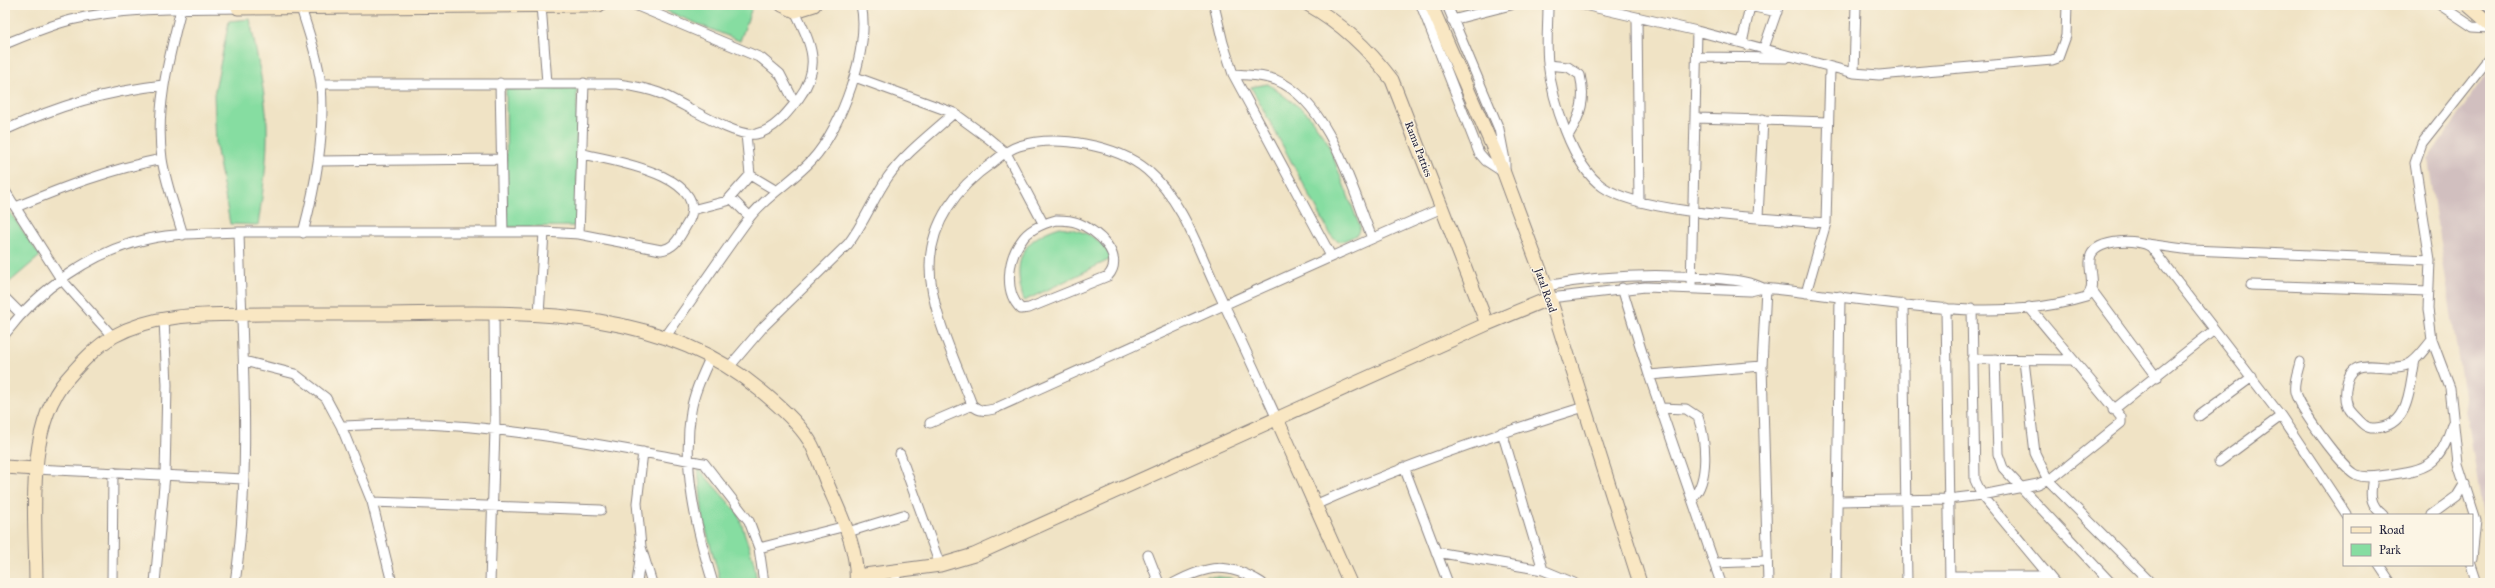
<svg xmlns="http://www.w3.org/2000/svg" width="2495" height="588" viewBox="0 0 2495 588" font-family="'IM FELL Great Primer',serif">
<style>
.industrial{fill:#d1bfbf}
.green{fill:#86dda1;stroke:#54806e}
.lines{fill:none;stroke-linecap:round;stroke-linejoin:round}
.street-casing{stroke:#898280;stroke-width:11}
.secondary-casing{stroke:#898280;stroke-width:15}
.street{stroke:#fff;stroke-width:9}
.secondary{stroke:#f9e7c3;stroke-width:13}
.labels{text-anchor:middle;stroke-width:3;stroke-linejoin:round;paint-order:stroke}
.street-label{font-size:11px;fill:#22223b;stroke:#fcf5e5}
</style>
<rect width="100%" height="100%" fill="#fcf5e5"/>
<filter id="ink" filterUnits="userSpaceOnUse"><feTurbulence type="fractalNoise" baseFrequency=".025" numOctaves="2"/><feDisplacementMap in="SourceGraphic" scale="8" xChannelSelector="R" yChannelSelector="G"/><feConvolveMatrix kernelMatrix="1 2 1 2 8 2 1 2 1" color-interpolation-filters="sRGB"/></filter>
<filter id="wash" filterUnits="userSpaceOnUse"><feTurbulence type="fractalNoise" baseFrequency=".012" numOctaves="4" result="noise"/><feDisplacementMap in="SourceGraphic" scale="16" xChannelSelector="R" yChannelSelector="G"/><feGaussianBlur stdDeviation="0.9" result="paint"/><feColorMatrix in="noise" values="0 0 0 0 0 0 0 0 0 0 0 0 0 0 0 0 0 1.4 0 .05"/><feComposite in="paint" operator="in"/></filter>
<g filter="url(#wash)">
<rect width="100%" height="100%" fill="#f0e3c5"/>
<path class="industrial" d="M 2490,69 L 2490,561 L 2427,160 Z"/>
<path class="green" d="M 668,5 L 753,5 L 740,41 L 666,11 Z
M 250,19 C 256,53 265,89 267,124 C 268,158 263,191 258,225 L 230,224 L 216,145 L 214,95 L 229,21 Z
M 1268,84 L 1307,113 L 1327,141 L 1360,227 L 1357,235 L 1341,242 L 1332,237 L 1251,87 Z
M 577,88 L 577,226 L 507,227 L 506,89 Z
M 5,205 L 40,256 L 5,286 Z
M 1060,227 C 1085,231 1099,236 1113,258 L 1024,301 C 1012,263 1020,239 1060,227 Z
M 698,468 L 738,513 L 754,563 L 757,583 L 721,583 L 703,519 Z
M 1207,576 L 1230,578 L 1240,583 L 1190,583 Z"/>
</g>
<g filter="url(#ink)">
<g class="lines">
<g class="street-casing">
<path id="street" d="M 541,5 L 547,83
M 635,5 L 761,58 L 780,74 L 795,103
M 1214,5 L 1223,43 L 1233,74 L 1331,256
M 1421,5 L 1479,153 L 1486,161 L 1503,172
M 1447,5 L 1499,129 L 1505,160 L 1505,171
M 1548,5 C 1548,24 1546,43 1548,63 C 1552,99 1572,166 1603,187 C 1643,215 1774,218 1826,223
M 1584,5 L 1697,31 L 1854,73 L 1879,75 L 2052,60 L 2058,58 L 2066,36 L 2067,5
M 1745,5 L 1777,12
M 2440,5 L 2473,27 L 2490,28
M 2487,5 L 2490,7
M 301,8 C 309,33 318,59 321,85 C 325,136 316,184 303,233
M 181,9 C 169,58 155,108 162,159 C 166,185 176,210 183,235
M 1637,18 L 1639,202
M 1452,20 L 1511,5
M 1742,43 L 1750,6
M 5,44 C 27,35 48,26 71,20 C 125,7 183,9 238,8
M 1764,48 L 1779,5
M 1697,57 L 1786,58
M 1548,65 L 1568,67 L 1580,75 C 1586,99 1581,115 1568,136
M 1854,73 L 1856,5
M 1233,74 C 1246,75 1263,75 1276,80 C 1329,102 1352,188 1372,238
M 855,77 L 954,113 L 988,138 L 1006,153 L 1043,223
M 500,83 L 503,232
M 321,84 L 618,84 C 632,86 646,88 659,93 C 682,102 734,138 756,134 C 775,130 788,112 799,98 C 823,66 810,42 795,11
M 1697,118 L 1828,122
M 5,130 C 60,105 104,92 163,85
M 746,134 L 750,175
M 319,161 L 501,159
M 5,191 L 61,279 L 113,337
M 731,198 L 750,217
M 16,207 C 64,187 111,169 162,159
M 692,210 L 727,201 L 750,175 L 775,190
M 1758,217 L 1763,119
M 1056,220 C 1064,220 1071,220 1078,223 C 1097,230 1126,256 1108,276 L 1029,308 L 1021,309 C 1003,292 1008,258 1022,240 C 1029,229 1045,223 1056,220 Z
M 579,234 L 584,83
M 2147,244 L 2191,250 L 2430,260
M 2251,285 L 2429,291
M 1546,286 C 1601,275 1657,273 1712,278 C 1730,280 1747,280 1763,288
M 1622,288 L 1649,375 L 1721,583
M 1691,288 L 1697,31
M 1766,288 L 1762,366 L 1768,583
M 2091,289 L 2157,378
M 1806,293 L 1826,223 L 1830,68
M 5,298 L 20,313
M 1550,298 L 1645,287 L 1750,291 L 1763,288 C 1864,297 1987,327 2086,297 C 2098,287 2086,267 2091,255 C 2098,239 2140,238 2151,247 L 2281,416 L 2347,515
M 1903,304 L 1907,583
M 1946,308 L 1950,583
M 1972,308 L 1975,480 L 1982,495 L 2055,583
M 539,315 L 544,232
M 5,334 C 39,289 92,251 148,239 C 177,233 209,233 239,232 L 544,232 L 579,234 L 661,250 C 675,248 679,238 686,226 C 718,177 611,160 583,154
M 666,336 C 694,297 721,256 750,217 C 768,194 793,181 812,160 C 841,129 871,47 861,5
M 711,356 C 703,374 694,392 691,411 C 682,469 696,528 713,583
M 1972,359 L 2073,360
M 1995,359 L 1998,454 L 2003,468 L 2111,583
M 2415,360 C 2409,387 2411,426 2375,428 C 2365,429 2360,421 2353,414 C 2347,408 2345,398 2346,389 C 2350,350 2383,374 2407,365 C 2417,361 2425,348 2432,340
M 244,361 L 295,374 L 326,398 L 341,426 L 372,502 L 392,583
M 2024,361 L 2035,453 L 2048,480 L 2148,580 L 2148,583
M 2300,362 C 2298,371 2293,383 2295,392 C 2298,407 2343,469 2357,475 C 2366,479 2378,476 2387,475 C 2427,470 2441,465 2452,424
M 729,367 L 764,326 L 848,244 C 864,223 873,199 888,177 C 905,153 932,133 954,113
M 1649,375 L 1762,366
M 1660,408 L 1686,409 L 1698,417 C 1706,440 1710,480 1692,499
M 2113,410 L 2214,330
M 2199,416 L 2252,377
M 1277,419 C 1256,373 1235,327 1213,281 C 1196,243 1180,198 1147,170 C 1117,145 1056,134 1019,146 C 1009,149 1000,156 992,163 C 957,187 930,223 930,267 C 930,311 957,364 972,405 C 980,412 985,411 994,409 C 1143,342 1292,273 1442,208
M 930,423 L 972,405
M 341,426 C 369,425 397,423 425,424 C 519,428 611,447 704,463 L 749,521 L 759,548 L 764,583
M 1502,432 L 1543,570 L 1574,583
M 643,452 L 637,503 L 641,547 L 652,583
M 900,454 L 940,565
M 2219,462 L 2281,416
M 1404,467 L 1448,583
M 35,469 L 244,479
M 2373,477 C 2370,494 2369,504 2383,515
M 1839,501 L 1948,499 L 1982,495 L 2038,484 L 2055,476 L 2121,423 L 2121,417 L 2029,307
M 372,502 L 601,510
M 1317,504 C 1404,465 1493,435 1584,407
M 2431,515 L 2457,496 L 2465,483
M 848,532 L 903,515
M 759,548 L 846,526
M 1436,552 L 1543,570
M 1148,555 L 1159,583
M 2472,559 L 2476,520 L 2458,464 L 2450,388 L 2432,340 L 2428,309 L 2430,260 L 2415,163 L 2422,143 L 2490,57
M 1715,563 L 1767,561
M 2379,565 L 2391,583
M 2471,565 L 2477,583
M 1950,576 L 2049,576
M 112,583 L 113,472
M 155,583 L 165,475 L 167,385 L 164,319
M 235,583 C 252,467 242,349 239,232
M 490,583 L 495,430 L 494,314
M 637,583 L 641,551
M 895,583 L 897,570
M 1174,583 C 1207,565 1228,562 1262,583
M 1836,583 L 1840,296"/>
</g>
<g class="secondary-casing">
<path id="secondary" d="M 238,5 L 238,8 L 599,5
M 782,5 L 795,11 L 814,5
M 1309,5 C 1341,23 1370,51 1392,80 L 1487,324
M 1431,5 L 1504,173 L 1546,286 L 1640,583
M 2468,5 L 2490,24
M 1277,419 L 1350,583
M 5,467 L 35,469
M 857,576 L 940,565 L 974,555 L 1487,324 L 1550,298
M 36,583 C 36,522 24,428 67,379 C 80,364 96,346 114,336 C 159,311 213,315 263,314 C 298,314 333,314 368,314 C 501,314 650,298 760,390 C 777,404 797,421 809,440 C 817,453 821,469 827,483 C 840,514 859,549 856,583"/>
</g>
<use href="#street" class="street"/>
<use href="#secondary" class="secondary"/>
</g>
</g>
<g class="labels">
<g class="street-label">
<text transform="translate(1419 149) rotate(69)" y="4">Rama Patties</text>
<text transform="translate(1546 290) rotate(71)" y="4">Jatal Road</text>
</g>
</g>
<rect width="2495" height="588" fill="none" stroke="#fcf5e5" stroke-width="20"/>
<rect x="2343" y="514" width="130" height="52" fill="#fcf5e5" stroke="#a5a1a1"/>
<rect x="2351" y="527" width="20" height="6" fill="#f9e7c3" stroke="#a5a1a1"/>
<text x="2379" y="534" font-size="12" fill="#22223b">Road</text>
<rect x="2351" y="544" width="20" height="12" fill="#86dda1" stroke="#a5a1a1"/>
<text x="2379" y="554" font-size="12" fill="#22223b">Park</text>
</svg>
